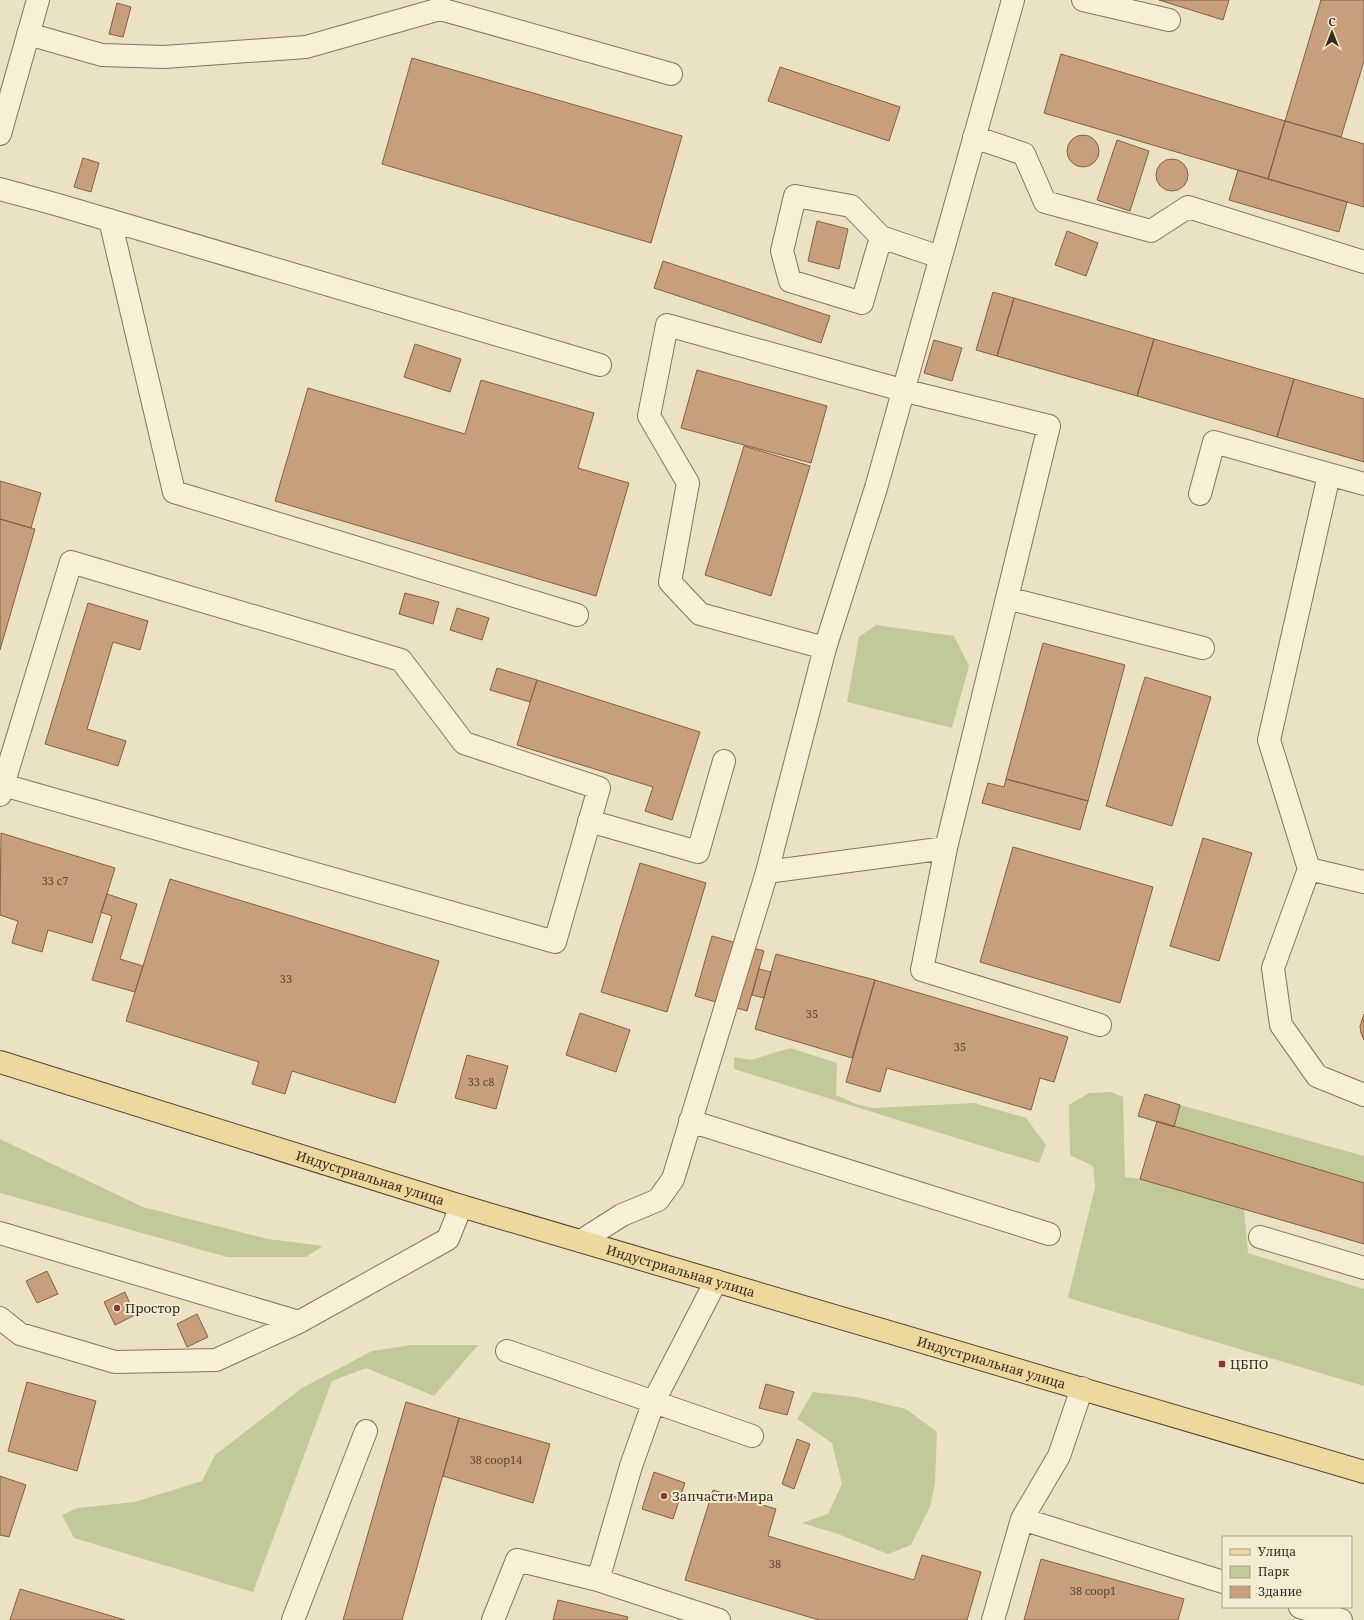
<svg xmlns="http://www.w3.org/2000/svg" width="1364" height="1620" viewBox="0 0 1364 1620" font-family="'Noto Serif',serif">
<style>
.green{fill:#c1c998}
.building{fill:#c89f7b;stroke:#835f42}
.lines{fill:none;stroke-linecap:round;stroke-linejoin:round}
.minor-casing{stroke:#85745b;stroke-width:24}
.major-casing{stroke:#53422f;stroke-width:24}
.minor{stroke:#f7efd6;stroke-width:22}
.major{stroke:#edd89d;stroke-width:22}
.poi-dot{fill:#91332f;stroke:#f3ecd3;stroke-width:1.5}
.labels{text-anchor:middle;stroke-width:4;stroke-linejoin:round;paint-order:stroke}
.number-label{font-size:11px;fill:#5a4835}
.street-label{font-size:13px;fill:#362b1e;stroke:#f3ecd3}
.poi-label{font-size:13px;fill:#362b1e;stroke:#f3ecd3;text-anchor:start}
</style>
<rect width="100%" height="100%" fill="#ebe2c4"/>
<path class="green" d="M 876,625 L 954,636 L 969,666 L 952,728 L 847,702 L 859,637 Z
M 790,1048 L 837,1063 L 836,1095 L 856,1104 L 874,1108 L 974,1103 L 1026,1118 L 1046,1145 L 1039,1163 L 969,1142 L 734,1069 L 734,1057 L 751,1060 Z
M 1111,1092 L 1123,1097 L 1125,1177 L 1140,1179 L 1244,1209 L 1248,1253 L 1364,1289 L 1364,1386 L 1068,1298 L 1095,1187 L 1093,1166 L 1070,1155 L 1069,1105 L 1089,1093 Z
M 1180,1105 L 1364,1156 L 1364,1183 L 1174,1127 Z
M 0,1139 L 143,1207 L 268,1239 L 323,1246 L 306,1257 L 227,1257 L 0,1193 Z
M 412,1345 L 478,1345 L 434,1396 L 366,1368 L 332,1381 L 253,1592 L 74,1538 L 62,1515 L 77,1508 L 135,1502 L 202,1481 L 215,1455 L 302,1388 L 372,1351 Z
M 813,1392 L 856,1397 L 906,1409 L 937,1432 L 935,1483 L 930,1507 L 911,1545 L 888,1554 L 838,1534 L 802,1523 L 828,1514 L 842,1484 L 832,1443 L 797,1419 Z"/>
<path class="building" d="M 1159,0 L 1229,0 L 1223,20 Z
M 1321,0 L 1364,0 L 1364,61 L 1341,137 L 1285,121 Z
M 117,3 L 131,7 L 123,37 L 109,34 Z
M 1061,54 L 1285,121 L 1268,179 L 1044,113 Z
M 412,58 L 682,136 L 651,243 L 382,164 Z
M 780,67 L 900,107 L 889,141 L 768,101 Z
M 1285,121 L 1364,144 L 1364,207 L 1268,179 Z
M1067 151a16 16 0 1 1 32 0a16 16 0 1 1-32 0Z
M 1117,140 L 1149,151 L 1130,211 L 1097,200 Z
M 83,158 L 99,163 L 91,192 L 74,187 Z
M1156 175a16 16 0 1 1 32 0a16 16 0 1 1-32 0Z
M 1238,170 L 1347,202 L 1339,232 L 1229,200 Z
M 817,221 L 848,229 L 839,269 L 808,261 Z
M 1067,231 L 1098,243 L 1086,276 L 1055,265 Z
M 663,261 L 830,316 L 821,343 L 654,288 Z
M 993,292 L 1014,298 L 997,356 L 976,350 Z
M 1014,298 L 1154,339 L 1137,396 L 997,356 Z
M 1154,339 L 1294,379 L 1277,437 L 1137,396 Z
M 934,340 L 962,348 L 952,381 L 924,373 Z
M 415,344 L 461,359 L 450,392 L 404,377 Z
M 697,370 L 827,406 L 811,463 L 681,428 Z
M 1294,379 L 1364,399 L 1364,462 L 1277,437 Z
M 481,380 L 594,413 L 578,468 L 629,483 L 596,596 L 275,501 L 308,388 L 465,434 Z
M 744,446 L 810,466 L 771,596 L 705,575 Z
M 0,481 L 41,493 L 31,528 L 0,519 Z
M 0,519 L 35,529 L 0,650 Z
M 405,593 L 439,602 L 433,624 L 399,614 Z
M 88,603 L 148,621 L 140,650 L 113,642 L 87,729 L 126,741 L 118,766 L 45,744 Z
M 457,608 L 489,618 L 482,640 L 450,630 Z
M 1043,643 L 1125,665 L 1088,801 L 1006,779 Z
M 497,668 L 537,680 L 530,702 L 490,690 Z
M 1145,677 L 1211,697 L 1172,826 L 1106,806 Z
M 537,680 L 700,732 L 672,820 L 645,811 L 653,787 L 517,745 Z
M 1006,779 L 1088,801 L 1080,830 L 982,803 L 988,783 L 1004,787 Z
M 1,833 L 115,868 L 92,943 L 48,930 L 42,952 L 12,943 L 18,921 L 0,915 Z
M 1203,838 L 1252,853 L 1219,961 L 1170,946 Z
M 1013,847 L 1153,887 L 1120,1003 L 980,962 Z
M 640,863 L 706,883 L 667,1012 L 601,992 Z
M 170,879 L 439,961 L 395,1103 L 292,1071 L 285,1094 L 252,1084 L 259,1062 L 126,1021 Z
M 107,894 L 137,904 L 120,959 L 143,966 L 135,992 L 92,980 L 112,916 L 101,912 Z
M 712,936 L 764,951 L 747,1011 L 695,996 Z
M 776,954 L 875,980 L 852,1058 L 755,1029 Z
M 759,969 L 771,972 L 764,998 L 752,995 Z
M 875,980 L 1068,1037 L 1054,1082 L 1040,1078 L 1031,1110 L 887,1068 L 880,1092 L 846,1082 Z
M 580,1013 L 630,1030 L 616,1072 L 566,1055 Z
M 1364,1014 L 1364,1040 L 1361,1033 L 1360,1026 Z
M 467,1055 L 508,1066 L 496,1109 L 455,1098 Z
M 1145,1094 L 1180,1105 L 1174,1127 L 1138,1116 Z
M 1157,1121 L 1364,1183 L 1364,1244 L 1140,1179 Z
M 47,1271 L 58,1294 L 37,1303 L 26,1281 Z
M 125,1292 L 135,1315 L 115,1325 L 104,1302 Z
M 197,1314 L 208,1337 L 187,1347 L 177,1324 Z
M 27,1382 L 96,1401 L 77,1471 L 8,1451 Z
M 766,1384 L 794,1392 L 787,1415 L 759,1408 Z
M 406,1402 L 459,1418 L 402,1620 L 343,1620 Z
M 459,1418 L 550,1444 L 533,1503 L 443,1476 Z
M 797,1439 L 810,1444 L 794,1489 L 782,1484 Z
M 654,1472 L 685,1483 L 673,1519 L 642,1509 Z
M 0,1476 L 26,1485 L 9,1537 L 0,1535 Z
M 713,1490 L 776,1509 L 768,1536 L 914,1580 L 922,1555 L 981,1572 L 967,1620 L 819,1620 L 685,1580 Z
M 1041,1559 L 1184,1599 L 1178,1620 L 1024,1620 Z
M 20,1589 L 125,1620 L 10,1620 Z
M 558,1600 L 628,1617 L 627,1620 L 553,1620 Z"/>
<g class="lines">
<g class="minor-casing">
<path id="minor" d="M 1083,0 L 1169,20
M 28,34 L 102,55 L 164,57 L 306,47 L 440,9 L 671,74
M 0,134 L 38,0
M 974,137 L 1024,154 L 1045,202 L 1151,231 L 1188,207 L 1364,262
M 0,189 L 55,204 L 600,365
M 110,220 L 174,492 L 577,615
M 881,237 L 851,206 L 795,196 L 782,251 L 790,281 L 862,303 L 881,237 L 940,257
M 1329,475 L 1269,740 L 1309,869 L 1273,968 L 1281,1025 L 1317,1076 L 1364,1095
M 1200,494 L 1214,442 L 1364,484
M 1007,598 L 1203,648
M 825,648 L 700,614 L 670,582 L 688,483 L 649,416 L 667,325 L 902,390 L 1049,426 L 946,848 L 922,970 L 1100,1025
M 0,795 L 71,562 L 401,660 L 464,743 L 599,788 L 555,942 L 3,785
M 589,821 L 698,852 L 724,761
M 1309,869 L 1364,882
M 767,872 L 946,848
M 690,1121 L 1049,1234
M 0,1233 L 299,1322
M 1260,1237 L 1364,1268
M 581,1241 L 622,1215 L 658,1200 L 673,1179 L 767,872 L 825,648 L 876,488 L 1013,0
M 0,1318 L 20,1334 L 115,1362 L 216,1360 L 299,1322 L 448,1239 L 461,1206
M 507,1351 L 752,1436
M 1022,1519 L 1223,1582
M 598,1580 L 631,1466 L 654,1401 L 716,1281
M 1300,1607 L 1341,1620
M 293,1620 L 366,1431
M 493,1620 L 517,1560 L 598,1580 L 719,1620
M 993,1620 L 1022,1519 L 1059,1456 L 1082,1388"/>
</g>
<g class="major-casing">
<g id="major">
<path id="s1" d="M 0,1062 L 461,1206 L 1364,1472"/>
</g>
</g>
<use href="#minor" class="minor"/>
<use href="#major" class="major"/>
</g>
<g class="poi-dot">
<circle cx="117" cy="1308" r="4"/>
<rect x="1218" y="1360" width="8" height="8" rx="2"/>
<circle cx="664" cy="1496" r="4"/>
</g>
<g class="labels">
<g class="number-label">
<text x="55" y="885">33 с7</text>
<text x="286" y="983">33</text>
<text x="812" y="1018">35</text>
<text x="960" y="1051">35</text>
<text x="481" y="1086">33 с8</text>
<text x="496" y="1464">38 соор14</text>
<text x="775" y="1568">38</text>
<text x="1093" y="1595">38 соор1</text>
</g>
<g class="street-label">
<text dy="5" stroke="none"><textPath href="#s1" startOffset="388">Индустриальная улица</textPath></text>
<text dy="5" stroke="none"><textPath href="#s1" startOffset="712">Индустриальная улица</textPath></text>
<text dy="5" stroke="none"><textPath href="#s1" startOffset="1036">Индустриальная улица</textPath></text>
</g>
<g class="poi-label">
<text x="125" y="1313">Простор</text>
<text x="1230" y="1369">ЦБПО</text>
<text x="672" y="1501">Запчасти Мира</text>
</g>
</g>
<rect x="1222" y="1536" width="130" height="72" fill="#f3ecd3" stroke="#a79f8b"/>
<rect x="1230" y="1549" width="20" height="6" fill="#edd89d" stroke="#a79f8b"/>
<text x="1258" y="1556" font-size="12" fill="#362b1e">Улица</text>
<rect x="1230" y="1566" width="20" height="12" fill="#c1c998" stroke="#a79f8b"/>
<text x="1258" y="1576" font-size="12" fill="#362b1e">Парк</text>
<rect x="1230" y="1586" width="20" height="12" fill="#c89f7b" stroke="#a79f8b"/>
<text x="1258" y="1596" font-size="12" fill="#362b1e">Здание</text>
<g transform="translate(1332 32)" stroke="#f3ecd3" stroke-width="3" paint-order="stroke">
<path d="M0-3L7 15L0 10L-7 15Z" fill="#362b1e"/>
<text y="-6" font-size="11" font-weight="bold" text-anchor="middle" fill="#362b1e">С</text>
</g>
</svg>
